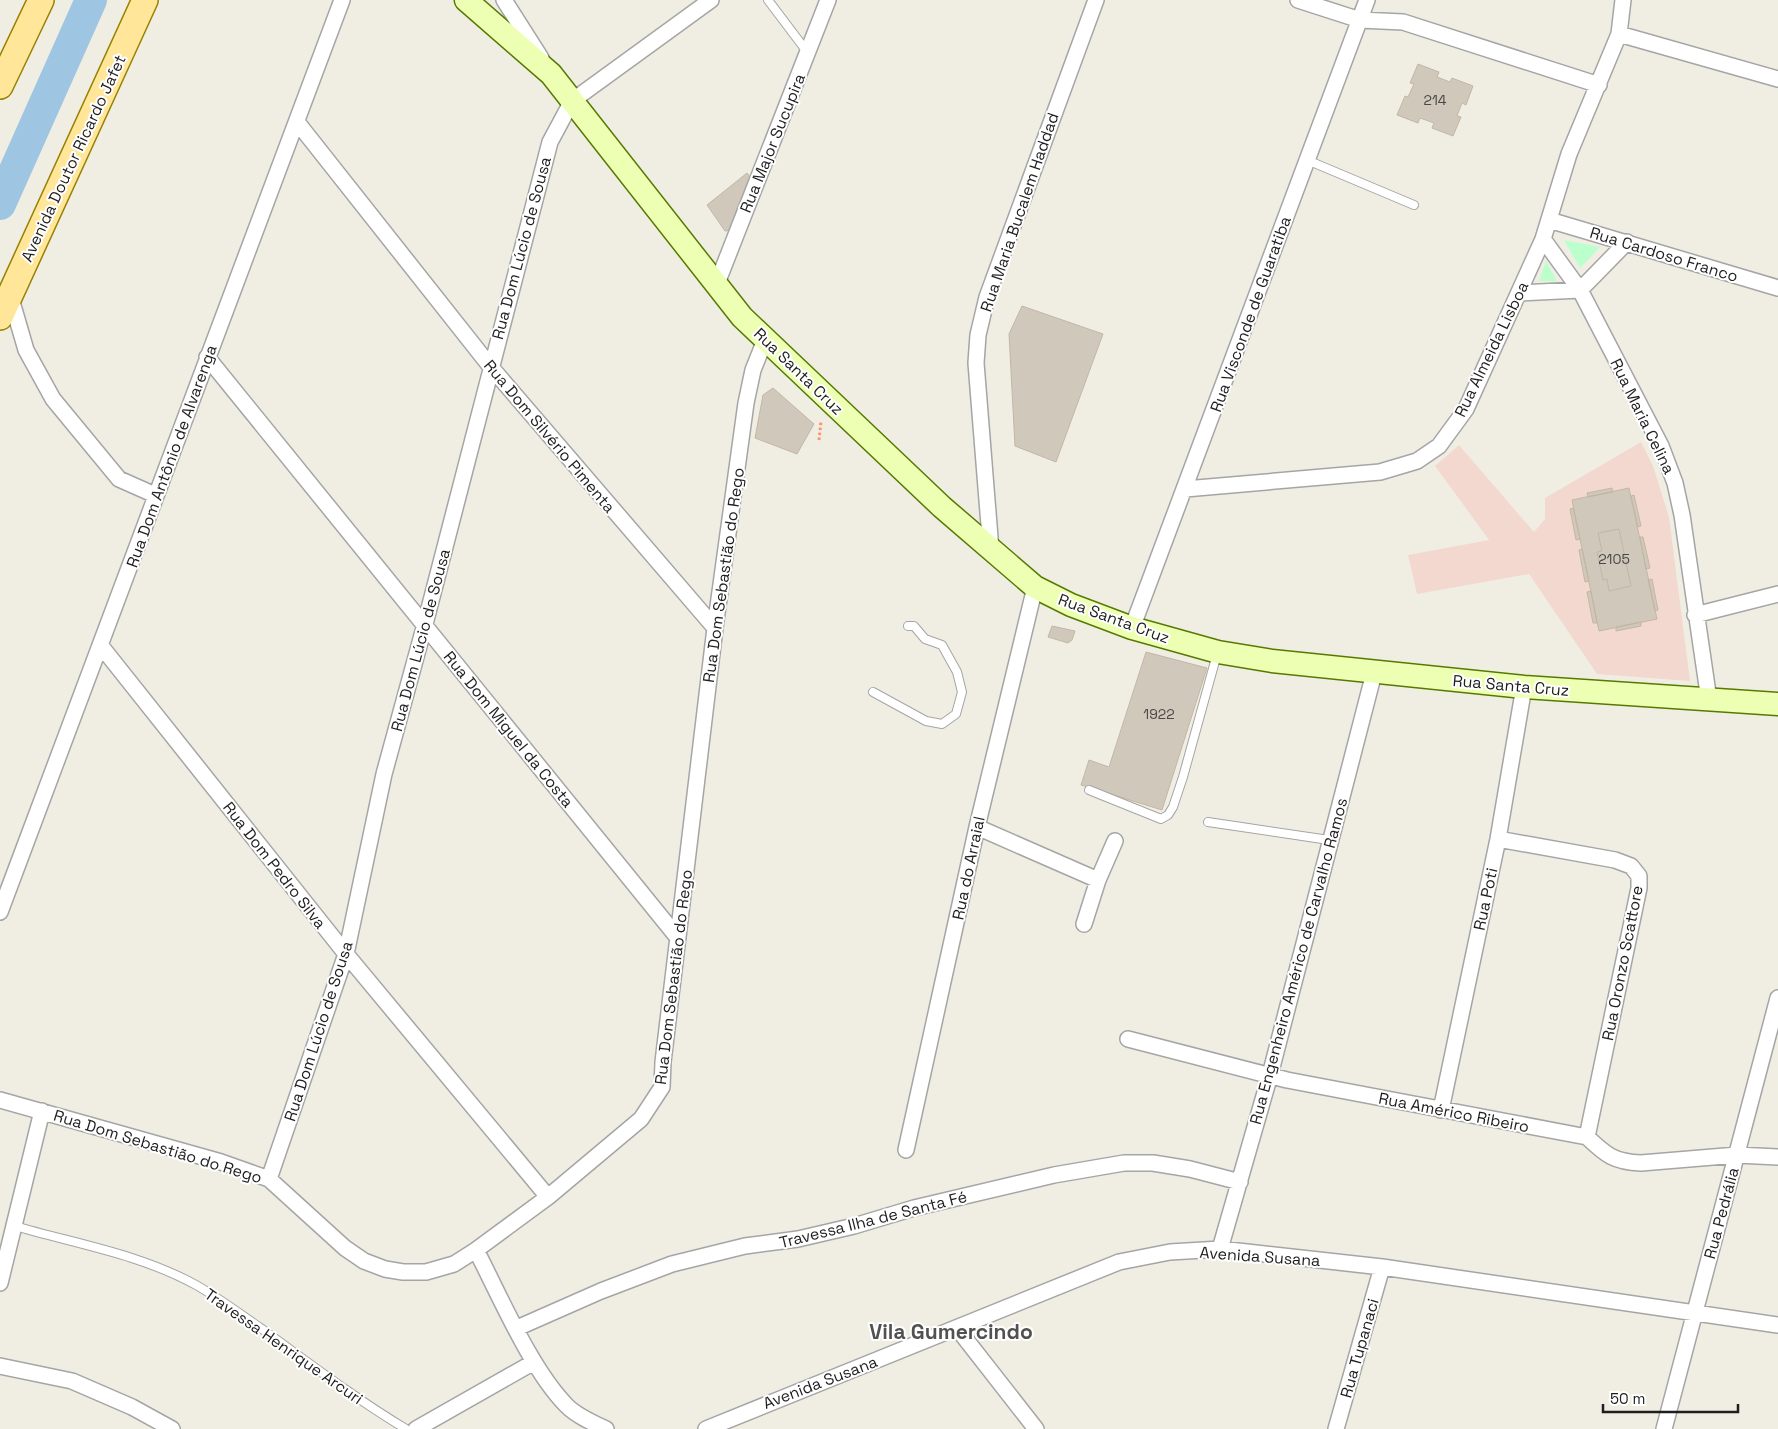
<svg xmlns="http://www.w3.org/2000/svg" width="1778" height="1429" viewBox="0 0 1778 1429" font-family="'Space Grotesk',sans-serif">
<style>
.commercial{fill:#f3d8d0}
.park{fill:#bbffcd}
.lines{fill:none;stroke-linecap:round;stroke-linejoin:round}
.river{stroke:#9ec6e2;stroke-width:32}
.building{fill:#d0c8bb;stroke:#c3b7a3}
.service-casing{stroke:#a5a5a5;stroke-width:10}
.minor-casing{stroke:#a5a5a5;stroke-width:18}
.secondary-casing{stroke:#567a00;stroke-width:25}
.primary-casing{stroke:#988100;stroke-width:28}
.path{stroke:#ff9165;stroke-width:3;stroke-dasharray:2.5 2.5;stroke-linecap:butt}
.service{stroke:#fff;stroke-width:8}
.minor{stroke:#fff;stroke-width:15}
.secondary{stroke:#edffb2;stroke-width:22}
.primary{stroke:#ffe699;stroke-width:25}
.labels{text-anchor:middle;stroke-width:4;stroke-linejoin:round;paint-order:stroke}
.number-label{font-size:14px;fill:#4a4845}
.street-label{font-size:16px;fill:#1e1e1e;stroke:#fff}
.district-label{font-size:21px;font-weight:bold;fill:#515151;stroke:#fff}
</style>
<rect width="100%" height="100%" fill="#f0eee3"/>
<path class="commercial" d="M 1641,442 L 1653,466 L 1669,517 L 1690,681 L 1597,674 L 1529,574 L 1417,594 L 1408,555 L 1489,540 L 1435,466 L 1459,445 L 1534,532 L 1545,519 L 1545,498 Z"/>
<path class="park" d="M 1564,240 L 1600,247 L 1580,268 Z
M 1546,261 L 1557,281 L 1539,281 Z"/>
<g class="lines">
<path class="river" d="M 0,204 L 91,0"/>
</g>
<path class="building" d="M 1418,64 L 1439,72 L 1437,77 L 1450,82 L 1452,78 L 1473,86 L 1466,105 L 1462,103 L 1457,116 L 1461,117 L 1453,136 L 1432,128 L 1434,123 L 1420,118 L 1418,123 L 1397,115 L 1405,96 L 1408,97 L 1414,84 L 1410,83 Z
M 747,173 L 753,181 L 733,230 L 725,231 L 707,205 Z
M 1022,306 L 1103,334 L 1056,462 L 1015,446 L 1009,334 Z
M 773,388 L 814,424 L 797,454 L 755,438 L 763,395 Z
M 1612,488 L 1613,492 L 1588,497 L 1587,493 Z
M 1629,488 L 1657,619 L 1599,631 L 1572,500 Z
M 1634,495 L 1641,526 L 1638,527 L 1631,496 Z
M 1573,508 L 1580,539 L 1576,540 L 1570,509 Z
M 1619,529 L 1631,586 L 1609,591 L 1607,579 L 1603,580 L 1597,552 L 1602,551 L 1598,533 Z
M 1640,537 L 1643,537 L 1650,568 L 1646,569 Z
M 1582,549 L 1589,581 L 1585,582 L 1579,550 Z
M 1652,579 L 1658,610 L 1655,611 L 1648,580 Z
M 1591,591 L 1597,623 L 1593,623 L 1587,592 Z
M 1641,622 L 1641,626 L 1616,631 L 1616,627 Z
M 1052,626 L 1075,631 L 1072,640 L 1068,643 L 1048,637 Z
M 1146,652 L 1207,668 L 1162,810 L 1081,785 L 1089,760 L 1109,767 Z"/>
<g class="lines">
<g class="service-casing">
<path id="service" d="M 768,0 L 808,53
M 1307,160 L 1414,205
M 873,692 L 926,721 L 942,724 L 956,714 L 962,692 L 957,672 L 942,645 L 925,639 L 914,626 L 908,626
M 1089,790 L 1161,819 L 1168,815 L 1173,807 L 1183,777 L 1217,654
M 1208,822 L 1329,840
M 15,1226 C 76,1244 140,1254 196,1285 C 219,1298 240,1314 262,1329 C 309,1363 356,1399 406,1429"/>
</g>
<g class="minor-casing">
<path id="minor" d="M 504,0 L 541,58
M 1298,0 L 1360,20 L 1403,22 L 1599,85
M 1619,34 L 1778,79
M 297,122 L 490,366 L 715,628
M 1549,220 L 1778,288
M 1543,239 L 1580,290 L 1661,446 L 1675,483 L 1682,515 L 1709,700
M 716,286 L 828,0
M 1519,293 L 1580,290 L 1627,242
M 10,295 L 26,350 L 53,399 L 119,479 L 155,495
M 207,357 L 678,938
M 1185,489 L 1380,472 L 1417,461 L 1439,446 L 1466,409 L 1543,239 L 1569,154 L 1619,34 L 1623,0
M 991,550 L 976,363 L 978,335 L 987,297 L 1096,0
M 1695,615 L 1778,594
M 1132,628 L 1367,0
M 101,646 L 346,954 L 548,1197
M 977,827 L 1098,880
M 1498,839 L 1615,860 L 1631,866 L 1639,876 L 1639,888 L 1587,1137
M 0,912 L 342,0
M 1084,924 L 1098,880 L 1115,841
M 1128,1039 L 1287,1080 L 1587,1137 C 1606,1155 1614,1162 1641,1163 L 1737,1155 L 1778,1157
M 0,1100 L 221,1162 L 269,1179 L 345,1248 L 364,1261 L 385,1269 L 403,1272 L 426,1272 L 454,1264 L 476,1250 L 548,1197 L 641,1119 L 662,1087 L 663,1062 L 715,628 L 746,403 L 753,370 L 765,340
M 1441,1110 L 1498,839 L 1524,687
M 906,1150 L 977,827 L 1035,587
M 269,1179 L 346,954 L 384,774 L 425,624 L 550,142 L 572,101 L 711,0
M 1220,1249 L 1270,1075 L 1374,673
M 476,1250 C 500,1296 531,1370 567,1406 C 577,1416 593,1423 606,1429
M 0,1283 L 42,1111
M 517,1328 L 601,1291 L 672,1264 L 745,1246 L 798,1239 L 854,1226 L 914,1208 L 1054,1175 L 1124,1163 L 1153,1163 L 1190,1169 L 1240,1182
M 957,1328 L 1036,1429
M 0,1366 L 72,1381 L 132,1407 L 172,1429
M 416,1429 L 534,1362
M 706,1429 L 1119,1262 L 1170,1252 L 1220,1249 L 1382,1267 L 1778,1325
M 1336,1429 L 1382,1267
M 1664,1429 L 1778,998"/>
</g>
<g class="secondary-casing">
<path id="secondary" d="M 466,0 L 551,74 L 742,317 L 942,507 L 1035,587 L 1071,605 L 1132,628 L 1218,652 L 1272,661 L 1524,687 L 1778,704"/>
</g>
<g class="primary-casing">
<path id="primary" d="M 0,86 L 41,0
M 0,317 L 145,0"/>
</g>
<path class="path" d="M 819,440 L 821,421"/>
<use href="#service" class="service"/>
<use href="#minor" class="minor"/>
<use href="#secondary" class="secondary"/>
<use href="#primary" class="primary"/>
</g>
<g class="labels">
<g class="number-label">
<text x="1435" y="105">214</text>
<text x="1614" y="564">2105</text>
<text x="1159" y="719">1922</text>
</g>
<g class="street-label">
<text transform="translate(772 143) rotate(-68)" y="6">Rua Major Sucupira</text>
<text transform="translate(73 158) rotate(-65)" y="6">Avenida Doutor Ricardo Jafet</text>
<text transform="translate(1019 212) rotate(-71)" y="6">Rua Maria Bucalem Haddad</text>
<text transform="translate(521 248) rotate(-75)" y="6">Rua Dom Lúcio de Sousa</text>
<text transform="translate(1664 254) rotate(17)" y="6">Rua Cardoso Franco</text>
<text transform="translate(1250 314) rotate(-70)" y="6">Rua Visconde de Guaratiba</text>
<text transform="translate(1491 349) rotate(-64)" y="6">Rua Almeida Lisboa</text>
<text transform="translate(799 371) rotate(44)" y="6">Rua Santa Cruz</text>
<text transform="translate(1643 416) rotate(64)" y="6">Rua Maria Celina</text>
<text transform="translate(550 436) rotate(50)" y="6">Rua Dom Silvério Pimenta</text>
<text transform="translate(171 456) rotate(-70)" y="6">Rua Dom Antônio de Alvarenga</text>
<text transform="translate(723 575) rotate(-82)" y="6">Rua Dom Sebastião do Rego</text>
<text transform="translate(1114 618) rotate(20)" y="6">Rua Santa Cruz</text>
<text transform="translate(420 640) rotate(-75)" y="6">Rua Dom Lúcio de Sousa</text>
<text transform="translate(1511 685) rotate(5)" y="6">Rua Santa Cruz</text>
<text transform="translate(509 729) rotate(51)" y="6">Rua Dom Miguel da Costa</text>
<text transform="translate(275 865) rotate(52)" y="6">Rua Dom Pedro Silva</text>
<text transform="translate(968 868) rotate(-78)" y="6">Rua do Arraial</text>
<text transform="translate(1485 899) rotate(-78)" y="6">Rua Poti</text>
<text transform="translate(1298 961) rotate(-75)" y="6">Rua Engenheiro Américo de Carvalho Ramos</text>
<text transform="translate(1622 963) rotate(-79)" y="6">Rua Oronzo Scattore</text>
<text transform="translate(673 977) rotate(-83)" y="6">Rua Dom Sebastião do Rego</text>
<text transform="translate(318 1031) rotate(-72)" y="6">Rua Dom Lúcio de Sousa</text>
<text transform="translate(1454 1112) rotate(11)" y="6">Rua Américo Ribeiro</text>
<text transform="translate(158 1146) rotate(17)" y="6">Rua Dom Sebastião do Rego</text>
<text transform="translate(1721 1213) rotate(-75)" y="6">Rua Pedrália</text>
<text transform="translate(873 1219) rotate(-14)" y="6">Travessa Ilha de Santa Fé</text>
<text transform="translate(1260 1256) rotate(4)" y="6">Avenida Susana</text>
<text transform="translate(284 1346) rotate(35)" y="6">Travessa Henrique Arcuri</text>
<text transform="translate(1359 1348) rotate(-74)" y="6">Rua Tupanaci</text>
<text transform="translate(820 1382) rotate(-21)" y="6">Avenida Susana</text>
</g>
<g class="district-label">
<text x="951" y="1339">Vila Gumercindo</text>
</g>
</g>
<path d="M1603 1404v8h135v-8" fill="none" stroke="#1e1e1e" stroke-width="2.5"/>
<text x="1610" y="1404" font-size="15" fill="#1e1e1e" stroke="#ffffff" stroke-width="4" paint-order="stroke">50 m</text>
</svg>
